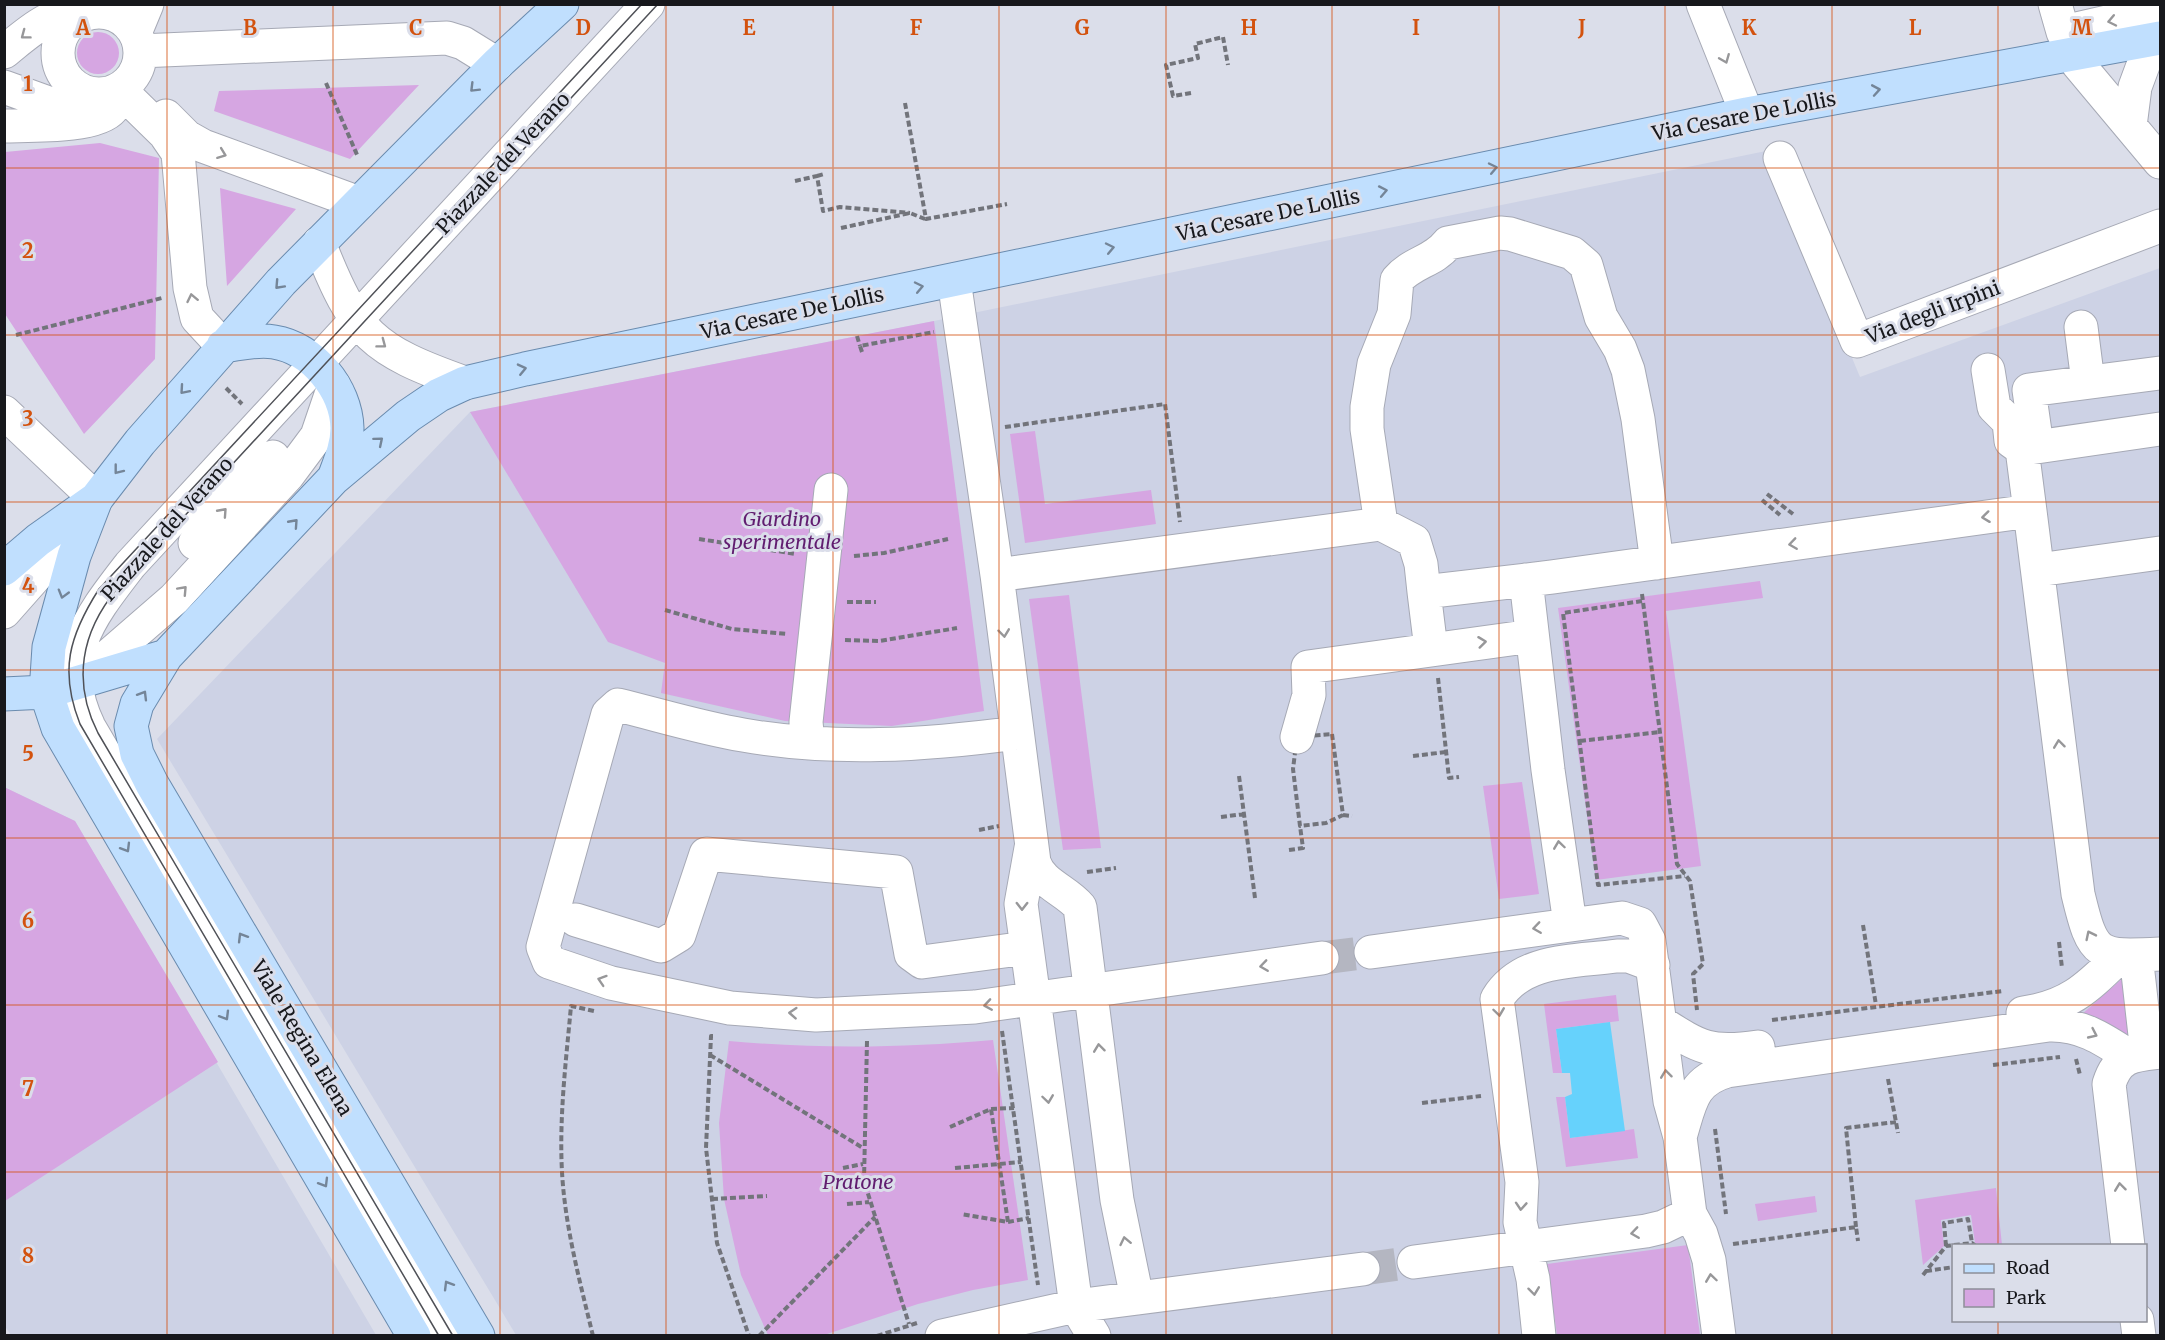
<svg xmlns="http://www.w3.org/2000/svg" width="2165" height="1340" viewBox="0 0 2165 1340" font-family="Merriweather,serif">
<style>
.built{fill:#cdd2e5;fill-rule:evenodd}
.green{fill:#d6a6e2}
.water{fill:#66d2fc}
.lines{fill:none;stroke-linecap:round;stroke-linejoin:round}
.minor-tunnel{stroke:#b4b6c1;stroke-width:33;stroke-dasharray:33 16;stroke-linecap:butt}
.minor-casing{stroke:#a6a9b5;stroke-width:35}
.major-casing{stroke:#6a8bae;stroke-width:35}
.path{stroke:#72747b;stroke-width:4;stroke-dasharray:6 3;stroke-linecap:butt}
.minor{stroke:#fff;stroke-width:33}
.major{stroke:#c0dffe;stroke-width:33}
.tram{stroke:#4f5157;stroke-width:1.5}
.oneway{stroke:#979799}
.oneway2{stroke:#748598}
.grid{fill:none;stroke:#d3520e;stroke-width:1.5;stroke-opacity:0.55}
.labels{text-anchor:middle;stroke-width:6;stroke-linejoin:round;paint-order:stroke}
.street-label{font-size:20px;fill:#17181c;stroke:#dbdeea}
.park-label{font-size:20px;font-style:italic;fill:#611d70;stroke:#dbdeea}
.grid-label{font-size:20px;text-anchor:middle;font-weight:bold;fill:#d3520e;stroke:#dbdeea;stroke-width:6;stroke-linejoin:round;paint-order:stroke}
</style>
<rect width="100%" height="100%" fill="#dbdeea"/>
<path class="built" d="M 1766,151 L 1860,377 L 2160,268 L 2160,1335 L 516,1335 L 157,739 L 470,412 L 934,321 ZM 1954,1246 L 2146,1246 L 2146,1320 L 1954,1320 Z
M 4,787 L 75,821 L 376,1335 L 11,1335 L 4,1325 Z"/>
<path class="green" d="M77 53a21 21 0 1 1 42 0a21 21 0 1 1-42 0Z
M 419,85 L 350,159 L 214,111 L 219,91 Z
M 100,143 L 159,158 L 155,359 L 84,434 L 5,314 L 5,152 Z
M 220,188 L 296,209 L 227,286 Z
M 934,321 L 984,711 L 892,726 L 785,721 L 661,693 L 665,663 L 608,642 L 470,412 Z
M 1035,431 L 1045,504 L 1151,490 L 1156,524 L 1025,543 L 1010,434 Z
M 1760,581 L 1763,598 L 1666,611 L 1701,866 L 1596,880 L 1558,608 Z
M 1069,595 L 1101,848 L 1063,850 L 1029,599 Z
M 1522,782 L 1539,894 L 1499,899 L 1483,786 Z
M 4,787 L 75,821 L 218,1062 L 5,1201 Z
M 2124,977 L 2138,1041 L 2081,1015 Z
M 1616,995 L 1619,1021 L 1556,1029 L 1562,1073 L 1553,1073 L 1544,1004 Z
M 993,1040 L 1028,1280 L 973,1290 L 918,1304 L 824,1335 L 768,1335 L 741,1275 L 724,1199 L 719,1123 L 729,1041 C 819,1049 903,1048 993,1040 Z
M 1556,1097 L 1565,1097 L 1570,1138 L 1634,1129 L 1638,1158 L 1566,1167 Z
M 1996,1188 L 2002,1245 L 1981,1245 L 1975,1243 L 1971,1215 L 1941,1220 L 1944,1246 L 1923,1265 L 1915,1200 Z
M 1815,1196 L 1817,1212 L 1758,1221 L 1755,1204 Z
M 1688,1245 L 1700,1335 L 1557,1335 L 1547,1264 Z"/>
<path class="water" d="M 1610,1022 L 1625,1131 L 1570,1138 L 1565,1097 L 1572,1094 L 1570,1073 L 1562,1073 L 1556,1029 Z"/>
<g class="lines">
<path class="minor-tunnel" d="M 1322,958 L 1371,952
M 1363,1269 L 1414,1262"/>
<g class="minor-casing">
<path id="minor" d="M 1703,4 L 1747,114
M 2055,4 L 2063,32 L 2078,64 L 2160,162
M58 53a41 41 0 1 1 82 0a41 41 0 1 1-82 0Z
M 2063,32 L 2160,10
M 135,33 L 147,4
M 140,51 L 447,38 L 463,43 L 497,64
M 4,52 C 29,32 50,11 83,12
M 4,87 L 87,117
M 119,89 L 165,134 L 178,153 L 190,288 L 197,318 L 223,346
M 166,116 L 187,137 L 203,146 L 359,203
M 4,126 C 28,125 96,128 112,109 C 117,104 115,98 114,91
M 2130,126 L 2135,87 L 2152,41
M 1780,158 L 1857,341 L 2160,226
M 319,243 C 355,335 372,350 465,383
M 954,280 L 997,575 L 1381,524 L 1414,541 L 1421,564 L 1424,592 L 1552,577 L 2030,511 L 2078,894 C 2093,957 2097,957 2160,954
M 2081,327 L 2088,382
M 1988,370 L 1994,407 L 2009,422 L 2011,441 L 2022,449
M 4,412 L 96,499 L 50,560 L 4,612
M 2037,446 L 2029,390 L 2160,373
M 2030,511 L 2022,449 L 2160,429
M 1381,524 L 1367,429 L 1367,407 L 1374,364 L 1394,314 L 1397,280 C 1412,262 1433,262 1448,243 L 1500,233 L 1510,234 L 1572,253 L 1586,265 L 1601,317 L 1620,349 L 1628,370 L 1638,419 L 1657,563
M 195,543 L 273,457
M 2038,570 L 2160,553
M 997,575 L 1034,862 C 1041,884 1066,890 1080,907 L 1117,1200 L 1137,1298
M 1526,580 L 1548,770 L 1570,924
M 1424,592 L 1431,649
M 76,684 L 174,599 L 288,475 L 317,436 L 334,386
M 1016,733 C 925,745 834,751 743,735 C 701,728 659,715 618,705 L 608,714 L 543,947 L 549,962 L 611,983 L 730,1008 L 816,1015 L 975,1007 L 1322,958
M 1297,737 L 1309,695 L 1308,667 L 1532,636
M 808,743 L 806,722 L 831,490
M 1031,848 L 1021,904 L 1076,1306 L 1094,1336
M 576,920 L 661,946 L 679,935 L 706,854 L 896,872 L 911,954 L 922,962 L 1027,948
M 1371,952 L 1622,918 L 1640,924 L 1649,941 L 1670,1101 L 1680,1137 L 1690,1214 L 1701,1234 L 1709,1260 L 1719,1336
M 2136,955 L 2147,1053
M 2023,1013 C 2069,1007 2088,987 2120,956
M 1660,1022 C 1700,1048 1710,1054 1758,1047
M 1680,1137 C 1690,1105 1691,1081 1727,1071 L 2049,1025 C 2081,1024 2103,1039 2129,1056
M 2128,1246 L 2109,1084 C 2118,1055 2134,1055 2160,1052
M 1414,1262 L 1646,1231 L 1663,1227 L 1690,1214
M 2137,1320 L 2139,1336
M 445,1336 L 89,727 C 56,659 89,618 130,565 L 648,4
M 942,1336 L 1076,1306 L 1363,1269
M 1539,1336 L 1533,1279 L 1520,1222 L 1522,1182 L 1497,999 C 1522,958 1574,962 1617,956 L 1629,956 L 1653,965"/>
</g>
<g class="major-casing">
<path id="major" d="M 223,346 C 239,344 257,339 274,342 C 313,348 346,389 347,428 C 347,446 340,462 334,478
M 4,569 L 38,540 L 96,499
M 4,694 L 46,692 L 166,656
M 414,1336 L 58,728 L 46,692 L 49,647 L 74,556 L 96,499 L 140,442 L 281,282 L 497,64 L 562,4
M 478,1336 L 152,784 L 137,754 L 131,726 L 137,704 L 166,656 L 334,478 L 408,416 L 439,395 L 465,383 L 525,369 L 1747,114 L 2160,38"/>
</g>
<path class="path" d="M 326,83 L 358,157
M 1191,93 L 1173,96 L 1166,65 L 1198,58 L 1195,44 L 1223,37 L 1228,65
M 905,103 L 926,219 L 1007,204
M 817,176 L 824,174
M 795,181 L 817,176 L 823,211 L 840,207 L 910,213
M 841,228 L 910,213 L 925,219
M 16,335 L 162,298
M 857,336 L 860,346
M 862,352 L 860,346 L 934,332
M 226,388 L 242,404
M 1005,427 L 1165,404 L 1180,522
M 1767,494 L 1793,514
M 1762,500 L 1780,515
M 699,539 L 796,554
M 854,556 L 884,553 L 948,539
M 1642,594 L 1677,864 L 1690,881 L 1703,964 L 1693,974 L 1697,1010
M 1642,601 L 1563,613 L 1598,885 L 1685,876
M 847,602 L 876,602
M 665,610 L 732,629 L 787,634
M 845,640 L 880,641 L 957,628
M 1438,678 L 1449,778 L 1459,777
M 1332,734 L 1343,815 L 1326,823 L 1300,826 L 1293,769 L 1297,737 Z
M 1580,741 L 1660,732
M 1413,756 L 1446,752
M 1239,776 L 1255,898
M 1343,815 L 1352,816
M 1221,817 L 1244,814
M 979,830 L 999,826
M 1289,850 L 1303,848 L 1300,826
M 1087,872 L 1116,868
M 1863,925 L 1876,1005
M 2059,942 L 2062,968
M 1772,1020 L 2003,991
M 1002,1031 L 1038,1285
M 713,1036 L 711,1036 L 706,1148 L 717,1243 L 749,1336
M 867,1041 L 864,1181 L 909,1324
M 710,1055 L 863,1148
M 2076,1059 L 2080,1075
M 1993,1065 L 2060,1057
M 1888,1079 L 1898,1133
M 1422,1103 L 1481,1096
M 991,1109 L 1014,1108
M 950,1127 L 991,1109 L 1008,1222 L 961,1214
M 1715,1129 L 1726,1214
M 843,1168 L 863,1164
M 955,1168 L 1021,1162
M 864,1181 L 878,1180
M 712,1199 L 767,1196
M 847,1204 L 869,1202
M 1008,1222 L 1029,1218
M 1856,1227 L 1846,1128 L 1896,1122
M 1733,1244 L 1856,1227 L 1858,1241
M 1946,1246 L 1944,1223 L 1968,1219 L 1972,1243
M 1926,1271 L 1954,1267
M 1923,1275 L 1946,1246 L 1972,1243 L 1976,1246
M 593,1336 C 580,1282 565,1227 562,1172 C 559,1117 566,1061 571,1006 L 594,1011
M 759,1336 L 875,1217
M 877,1336 L 917,1323"/>
<use href="#minor" class="minor"/>
<use href="#major" class="major"/>
<path class="tram" d="M 439,1336 L 80,724 C 59,671 69,636 99,589 L 642,4
M 453,1336 L 98,733 C 72,682 81,632 117,589 L 658,4"/>
</g>
<defs><path id="oneway-chevron" d="M-2-3.5L2.5 0L-2 3.5" fill="none" stroke-width="1.6" stroke-linecap="round" stroke-linejoin="round" transform="scale(1.5)"/></defs>
<g class="oneway">
<use href="#oneway-chevron" transform="translate(2112 21) rotate(168)"/>
<use href="#oneway-chevron" transform="translate(25 35) rotate(143)"/>
<use href="#oneway-chevron" transform="translate(1725 59) rotate(68)"/>
<use href="#oneway-chevron" transform="translate(222 154) rotate(21)"/>
<use href="#oneway-chevron" transform="translate(192 298) rotate(-102)"/>
<use href="#oneway-chevron" transform="translate(382 344) rotate(37)"/>
<use href="#oneway-chevron" transform="translate(223 512) rotate(-48)"/>
<use href="#oneway-chevron" transform="translate(1986 517) rotate(173)"/>
<use href="#oneway-chevron" transform="translate(1793 544) rotate(172)"/>
<use href="#oneway-chevron" transform="translate(183 590) rotate(-47)"/>
<use href="#oneway-chevron" transform="translate(1004 633) rotate(83)"/>
<use href="#oneway-chevron" transform="translate(1482 642) rotate(-7)"/>
<use href="#oneway-chevron" transform="translate(2059 744) rotate(-97)"/>
<use href="#oneway-chevron" transform="translate(1559 845) rotate(-98)"/>
<use href="#oneway-chevron" transform="translate(1022 906) rotate(90)"/>
<use href="#oneway-chevron" transform="translate(1537 928) rotate(172)"/>
<use href="#oneway-chevron" transform="translate(2090 935) rotate(-116)"/>
<use href="#oneway-chevron" transform="translate(1264 966) rotate(172)"/>
<use href="#oneway-chevron" transform="translate(602 980) rotate(-162)"/>
<use href="#oneway-chevron" transform="translate(988 1005) rotate(171)"/>
<use href="#oneway-chevron" transform="translate(1499 1012) rotate(82)"/>
<use href="#oneway-chevron" transform="translate(793 1013) rotate(-176)"/>
<use href="#oneway-chevron" transform="translate(2093 1034) rotate(25)"/>
<use href="#oneway-chevron" transform="translate(1099 1048) rotate(-97)"/>
<use href="#oneway-chevron" transform="translate(1666 1074) rotate(-97)"/>
<use href="#oneway-chevron" transform="translate(1048 1099) rotate(82)"/>
<use href="#oneway-chevron" transform="translate(2120 1187) rotate(-97)"/>
<use href="#oneway-chevron" transform="translate(1521 1206) rotate(94)"/>
<use href="#oneway-chevron" transform="translate(1635 1233) rotate(172)"/>
<use href="#oneway-chevron" transform="translate(1125 1241) rotate(-102)"/>
<use href="#oneway-chevron" transform="translate(1711 1278) rotate(-98)"/>
<use href="#oneway-chevron" transform="translate(1534 1291) rotate(83)"/>
</g>
<g class="oneway2">
<use href="#oneway-chevron" transform="translate(474 88) rotate(135)"/>
<use href="#oneway-chevron" transform="translate(1876 90) rotate(-10)"/>
<use href="#oneway-chevron" transform="translate(1493 168) rotate(-12)"/>
<use href="#oneway-chevron" transform="translate(1383 191) rotate(-11)"/>
<use href="#oneway-chevron" transform="translate(1110 248) rotate(-12)"/>
<use href="#oneway-chevron" transform="translate(279 285) rotate(133)"/>
<use href="#oneway-chevron" transform="translate(919 287) rotate(-12)"/>
<use href="#oneway-chevron" transform="translate(522 369) rotate(-13)"/>
<use href="#oneway-chevron" transform="translate(184 390) rotate(131)"/>
<use href="#oneway-chevron" transform="translate(379 441) rotate(-40)"/>
<use href="#oneway-chevron" transform="translate(118 470) rotate(128)"/>
<use href="#oneway-chevron" transform="translate(294 523) rotate(-48)"/>
<use href="#oneway-chevron" transform="translate(63 594) rotate(106)"/>
<use href="#oneway-chevron" transform="translate(143 695) rotate(-59)"/>
<use href="#oneway-chevron" transform="translate(126 848) rotate(59)"/>
<use href="#oneway-chevron" transform="translate(242 937) rotate(-121)"/>
<use href="#oneway-chevron" transform="translate(225 1016) rotate(59)"/>
<use href="#oneway-chevron" transform="translate(324 1183) rotate(59)"/>
<use href="#oneway-chevron" transform="translate(448 1285) rotate(-121)"/>
</g>
<path class="grid" d="M 167,4 L 167,1336M 333,4 L 333,1336M 500,4 L 500,1336M 666,4 L 666,1336M 833,4 L 833,1336M 999,4 L 999,1336M 1166,4 L 1166,1336M 1332,4 L 1332,1336M 1499,4 L 1499,1336M 1665,4 L 1665,1336M 1832,4 L 1832,1336M 1998,4 L 1998,1246M 4,168 L 2160,168M 4,335 L 2160,335M 4,502 L 2160,502M 4,670 L 2160,670M 4,838 L 2160,838M 4,1005 L 2160,1005M 4,1172 L 2160,1172M 1998,1320 L 1998,1336"/>
<g class="labels">
<g class="street-label">
<text transform="translate(1744 116) rotate(-11)" y="7">Via Cesare De Lollis</text>
<text transform="translate(503 163) rotate(-47)" y="7">Piazzale del Verano</text>
<text transform="translate(1268 215) rotate(-12)" y="7">Via Cesare De Lollis</text>
<text transform="translate(1933 312) rotate(-21)" y="7">Via degli Irpini</text>
<text transform="translate(792 313) rotate(-12)" y="7">Via Cesare De Lollis</text>
<text transform="translate(167 529) rotate(-48)" y="7">Piazzale del Verano</text>
<text transform="translate(302 1038) rotate(59)" y="7">Viale Regina Elena</text>
</g>
<g class="park-label">
<text x="782" y="526">Giardino<tspan x="782" dy="23">sperimentale</tspan></text>
<text x="858" y="1189">Pratone</text>
</g>
</g>
<g class="grid-label">
<text x="83" y="35">A</text>
<text x="250" y="35">B</text>
<text x="416" y="35">C</text>
<text x="583" y="35">D</text>
<text x="749" y="35">E</text>
<text x="916" y="35">F</text>
<text x="1082" y="35">G</text>
<text x="1249" y="35">H</text>
<text x="1416" y="35">I</text>
<text x="1582" y="35">J</text>
<text x="1749" y="35">K</text>
<text x="1915" y="35">L</text>
<text x="2082" y="35">M</text>
<text x="28" y="91">1</text>
<text x="28" y="258">2</text>
<text x="28" y="426">3</text>
<text x="28" y="593">4</text>
<text x="28" y="761">5</text>
<text x="28" y="928">6</text>
<text x="28" y="1096">7</text>
<text x="28" y="1263">8</text>
</g>
<rect width="2165" height="1340" fill="none" stroke="#17181c" stroke-width="12"/>
<rect x="1952" y="1244" width="195" height="78" fill="#dbdeea" stroke="#8d8f98" stroke-width="1.5"/>
<rect x="1964" y="1264" width="30" height="9" fill="#c0dffe" stroke="#8d8f98" stroke-width="1.5"/>
<text x="2006" y="1274" font-size="18" fill="#17181c">Road</text>
<rect x="1964" y="1289" width="30" height="18" fill="#d6a6e2" stroke="#8d8f98" stroke-width="1.5"/>
<text x="2006" y="1304" font-size="18" fill="#17181c">Park</text>
</svg>
